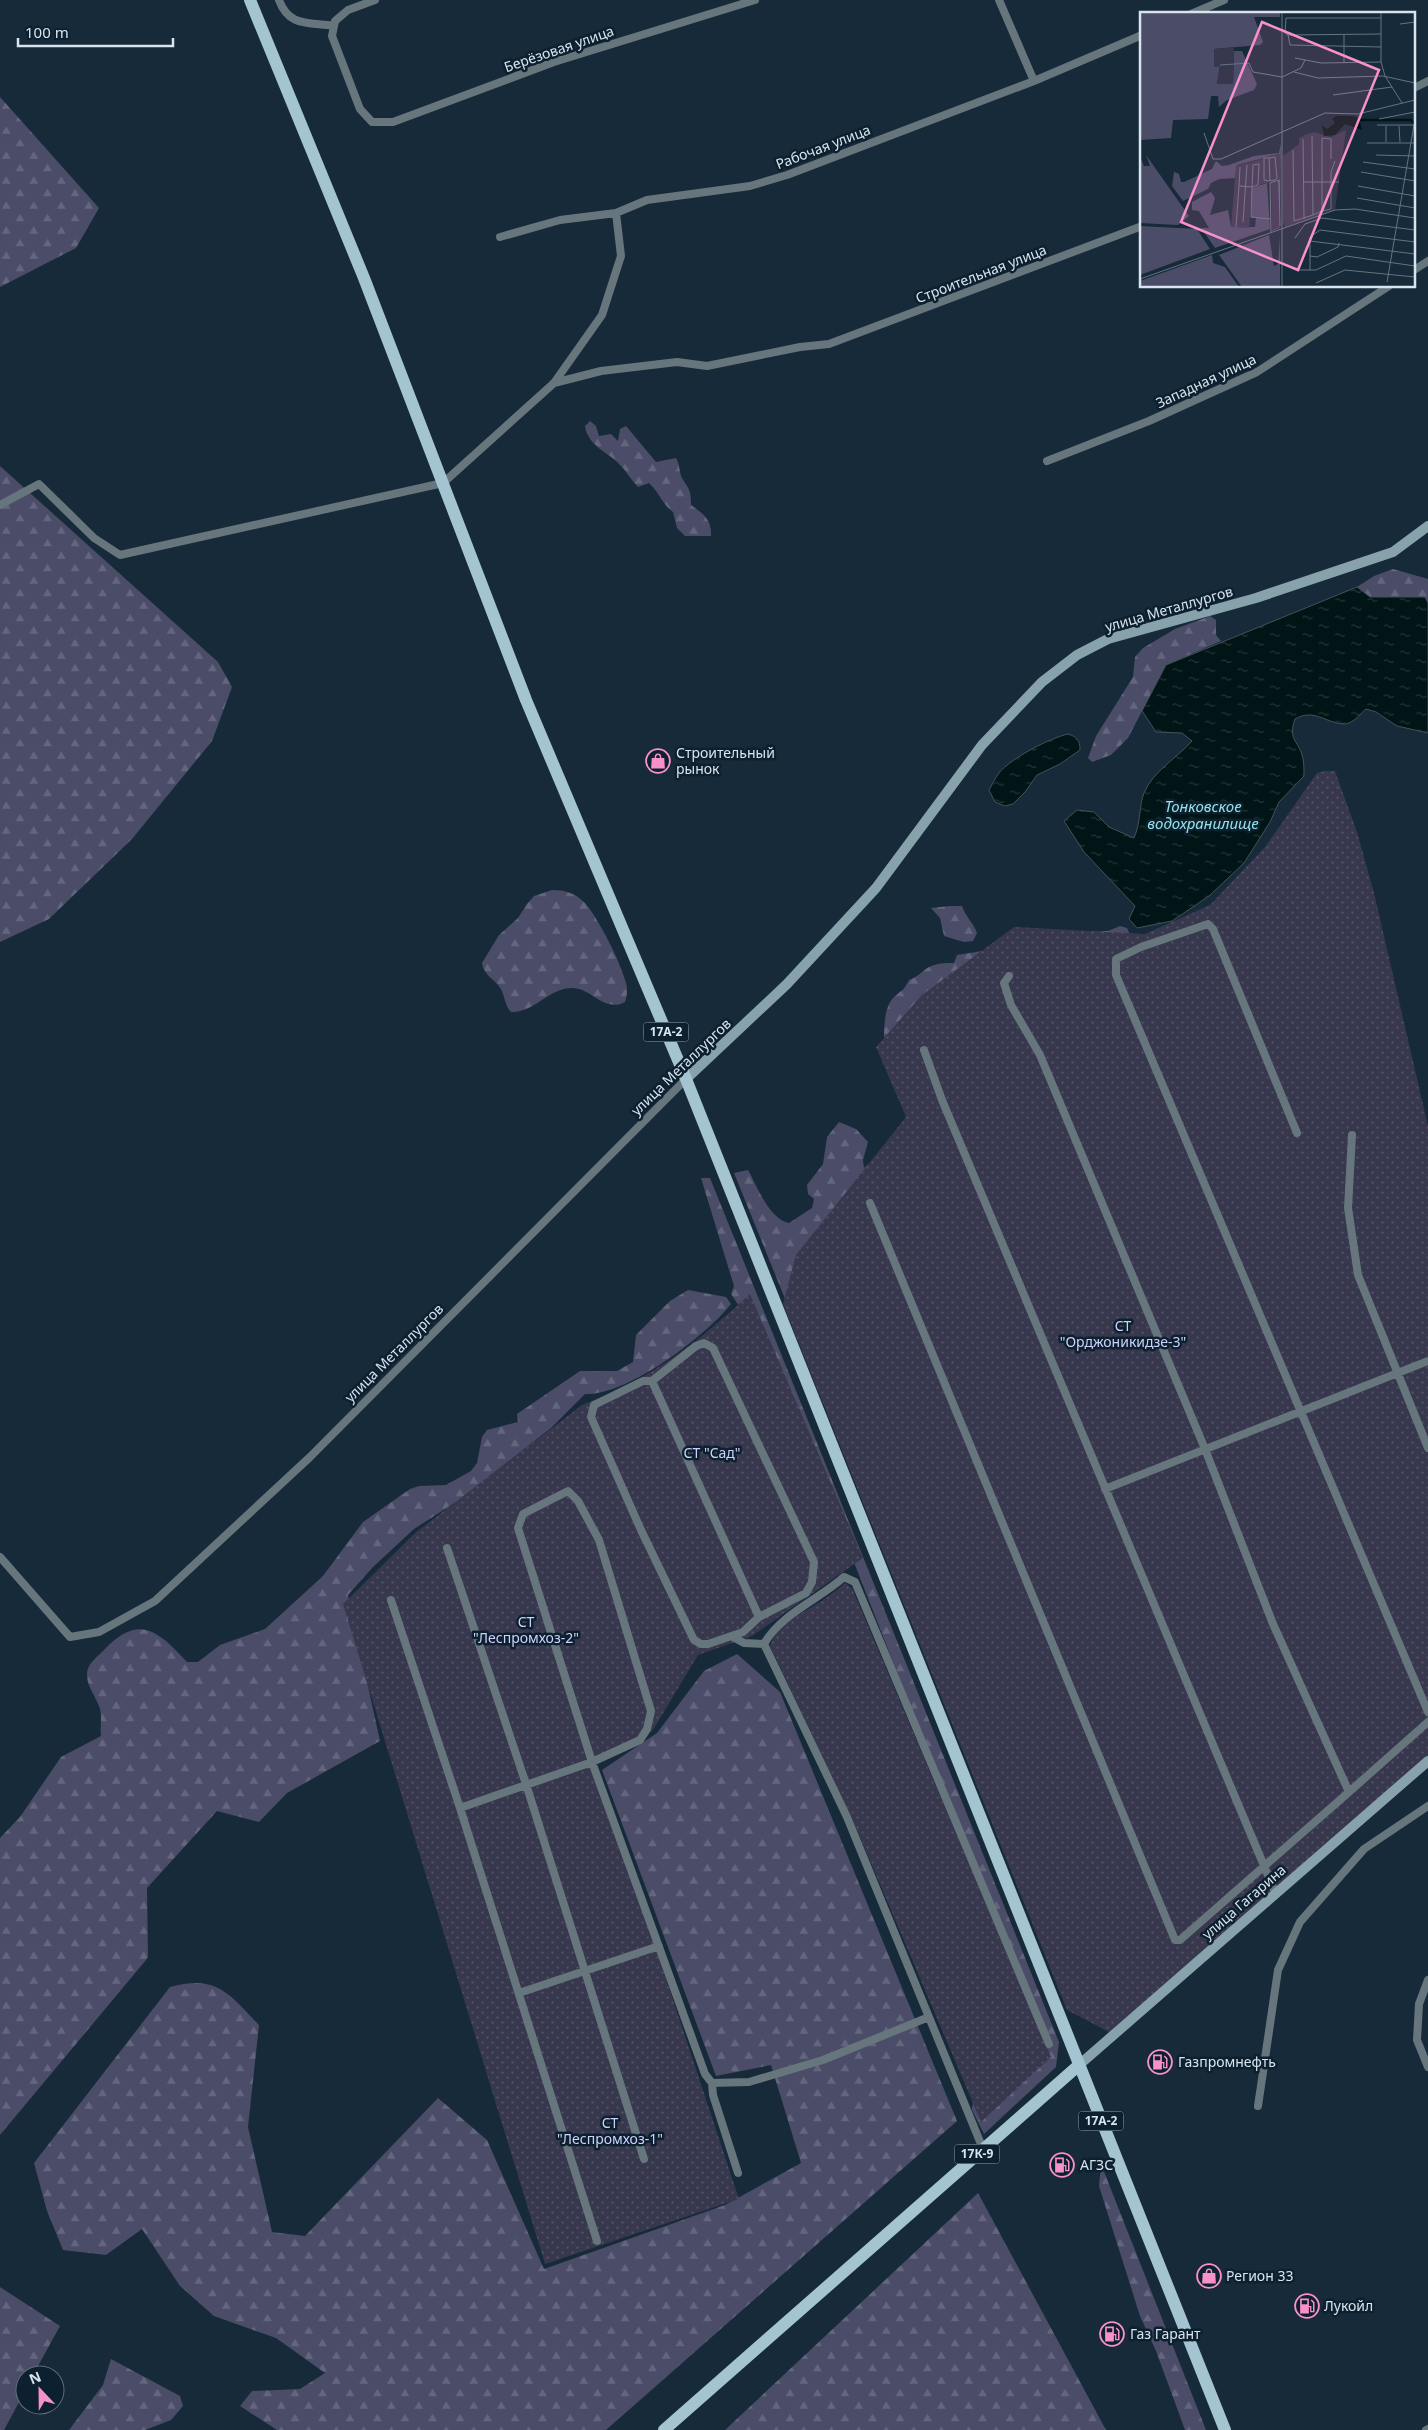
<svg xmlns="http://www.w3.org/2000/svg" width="1428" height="2430" viewBox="0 0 1428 2430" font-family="'Noto Sans',sans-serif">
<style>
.forest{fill:url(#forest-firs)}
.garden{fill:url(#garden-dots)}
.water{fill:url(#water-ripples);stroke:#425257}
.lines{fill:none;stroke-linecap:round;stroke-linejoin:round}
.street{stroke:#66767c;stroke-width:8}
.secondary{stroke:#88a2ab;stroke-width:10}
.primary{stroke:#a3c4d0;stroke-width:12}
.labels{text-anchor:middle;stroke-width:5;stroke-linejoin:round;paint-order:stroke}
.shield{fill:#0c202f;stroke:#9ba9b5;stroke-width:1}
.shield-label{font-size:12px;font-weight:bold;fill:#d8e4ee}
.street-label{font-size:14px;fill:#d8e4ee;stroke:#0c202f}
.poi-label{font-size:14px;fill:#d8e4ee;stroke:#0c202f;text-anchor:start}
.park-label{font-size:14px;fill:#cfd1fd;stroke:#0c202f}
.water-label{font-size:15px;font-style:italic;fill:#95e3e8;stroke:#0c202f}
.inset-river{fill:none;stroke:#011416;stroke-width:2.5}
.inset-road{fill:none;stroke:#647481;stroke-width:1}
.view{fill:#f890cb;fill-opacity:0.15;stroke:#f890cb;stroke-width:2.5}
.inset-edge{fill:none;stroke:#d8e4ee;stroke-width:2.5}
</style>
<defs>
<pattern id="forest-firs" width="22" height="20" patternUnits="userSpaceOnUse" patternTransform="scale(1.25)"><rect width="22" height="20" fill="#4b4c68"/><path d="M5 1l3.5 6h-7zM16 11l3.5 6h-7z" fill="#64667e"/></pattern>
<pattern id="garden-dots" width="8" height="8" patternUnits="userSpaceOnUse" patternTransform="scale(1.25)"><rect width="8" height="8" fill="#37374e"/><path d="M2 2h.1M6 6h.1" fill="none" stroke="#535468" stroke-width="1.8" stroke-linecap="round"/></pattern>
<pattern id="water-ripples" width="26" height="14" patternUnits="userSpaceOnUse" patternTransform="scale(1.25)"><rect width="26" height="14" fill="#011416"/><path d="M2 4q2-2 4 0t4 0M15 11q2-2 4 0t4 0" fill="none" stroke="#253638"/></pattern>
</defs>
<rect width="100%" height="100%" fill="#162a39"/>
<path class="forest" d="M 0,97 L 99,208 L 76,248 L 0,287 Z
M 590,421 L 596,426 L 599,436 L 611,434 L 618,441 L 620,429 L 626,426 L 656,462 L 676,458 C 680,465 679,471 682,478 C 689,490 691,489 691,505 C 703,514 712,519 711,536 L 685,536 L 677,528 L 673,512 C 662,504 659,492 649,483 L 638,487 C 631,480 627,472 621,466 C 608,451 589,448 585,426 Z
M 0,466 L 218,662 L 232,687 L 212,741 L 132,839 L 49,919 L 0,942 Z
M 1393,569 L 1428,579 L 1428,603 L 1424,597 L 1370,597 L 1357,587 L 1374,576 Z
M 1210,616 L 1216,620 L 1216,635 L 1221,641 L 1166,665 L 1128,738 L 1111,755 L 1092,762 L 1088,758 L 1096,736 L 1133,677 L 1135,657 L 1143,648 L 1175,629 Z
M 552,890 C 565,890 575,893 584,902 C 598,917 621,963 626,983 C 628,989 627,996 625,1002 C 604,1013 592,988 572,988 C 549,988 534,1013 511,1012 C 505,1006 505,997 501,989 C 495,979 484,976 482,963 L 499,935 L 518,918 L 527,904 L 534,896 Z
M 950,906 L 962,906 C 965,916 973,922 977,933 L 973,941 L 964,942 L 944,936 L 940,918 L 931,908 Z
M 1120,926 L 1127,928 L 1132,939 L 884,1040 C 884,1027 884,1007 894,997 C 902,990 904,990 909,980 C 918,977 922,971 929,967 C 937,963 945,963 954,963 L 957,955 L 982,951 L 1037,934 L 1108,931 Z
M 839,1122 L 856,1129 L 868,1142 L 863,1160 L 864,1168 L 884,1150 L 1067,1994 L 734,1173 L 748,1170 C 757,1186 769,1219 789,1223 L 812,1208 L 814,1199 L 808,1194 L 807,1185 L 823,1164 L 827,1137 Z
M 701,1178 L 710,1178 L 1059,2042 L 1056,2067 L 984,2134 L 972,2110 L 973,2102 L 1043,2044 L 813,1458 L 745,1315 L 731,1294 L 734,1286 Z
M 688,1290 L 726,1297 L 731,1304 C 706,1336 627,1396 585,1394 L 551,1428 L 459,1500 L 414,1529 L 373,1567 L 348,1595 L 380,1741 L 287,1793 L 259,1822 L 217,1811 L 147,1888 L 148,1957 L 146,1960 L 0,2135 L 0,1838 L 20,1817 L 61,1757 L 101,1736 C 100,1728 102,1718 100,1709 C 97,1698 86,1686 87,1674 C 87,1664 97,1657 104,1650 C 139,1613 158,1631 187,1662 L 198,1662 L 220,1645 L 265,1629 L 323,1576 L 363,1522 L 410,1489 L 419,1486 L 446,1485 L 471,1471 L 477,1463 L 482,1437 L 487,1430 L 518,1422 L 517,1414 L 580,1371 L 617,1371 L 633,1362 L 636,1335 L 670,1301 Z
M 737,1654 L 780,1692 L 957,2121 L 606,2430 L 277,2430 L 240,2406 L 252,2391 L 300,2389 L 325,2373 L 276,2338 L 214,2316 L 180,2286 L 142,2229 L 106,2255 L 63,2250 L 47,2211 L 34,2163 L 170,1987 C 217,1974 229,1994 259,2025 L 248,2127 L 272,2232 L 305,2236 L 438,2098 L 487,2140 L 544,2269 L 725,2205 L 801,2163 L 771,2065 L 716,2076 L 602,1770 L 657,1733 L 704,1671 Z
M 1101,2164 L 1206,2430 L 1185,2430 L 1156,2351 L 1140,2316 L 1099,2186 Z
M 978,2193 L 1106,2430 L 725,2430 Z
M 0,2287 L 60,2326 L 33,2375 L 25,2375 L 25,2391 L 4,2430 L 0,2430 Z
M 111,2359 L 180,2396 L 183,2406 L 171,2420 L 145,2430 L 69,2430 L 103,2385 Z"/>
<path class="garden" d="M 1325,771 L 1335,771 L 1357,832 L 1374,893 L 1428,1126 L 1428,1757 L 1109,2032 L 1067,2010 L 783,1304 L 796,1255 L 906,1117 L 876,1047 L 922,995 L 1014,927 L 1145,934 L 1210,905 L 1265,847 L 1317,773 Z
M 750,1294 L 863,1558 L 752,1636 L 698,1655 L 653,1730 L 629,1748 L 594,1761 L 739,2199 L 545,2264 L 343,1604 L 415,1533 L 582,1405 C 653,1378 694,1345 750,1294 Z
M 845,1583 L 852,1588 L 1051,2057 L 981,2122 L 851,1816 L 770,1646 C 779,1621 806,1612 826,1598 C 833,1593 839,1588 845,1583 Z"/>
<path class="water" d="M 1357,587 L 1370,597 L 1425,597 L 1428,603 L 1428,733 L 1397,726 L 1376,712 L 1366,709 C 1360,714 1353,724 1344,724 C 1325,723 1314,708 1295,719 C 1287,741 1300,741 1303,759 C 1304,764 1304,770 1304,776 L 1279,802 L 1270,822 L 1244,863 L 1209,896 L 1172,921 L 1137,928 L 1129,919 L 1135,906 L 1084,852 L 1064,821 L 1077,810 L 1094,812 L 1109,827 L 1134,838 C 1141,822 1139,805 1144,793 C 1153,771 1177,758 1192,741 L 1182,733 L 1156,732 L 1142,711 L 1166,665 Z
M 1068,734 C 1077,737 1080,740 1080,750 L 1060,764 L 1037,775 L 1025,792 L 1013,804 L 1005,806 L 995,802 L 989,790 C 992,785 995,778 999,773 C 1011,758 1050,738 1068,734 Z"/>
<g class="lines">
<path class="street" d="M 279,0 C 289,27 308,22 334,26
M 375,0 L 348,10 L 335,21 L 332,36 L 360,109 L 372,122 L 393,122 L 554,62 L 755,0
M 999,0 L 1034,81
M 1191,14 L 1224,0
M 1414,88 L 1428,81
M 500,237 L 560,220 L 616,213 L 647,200 L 750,186 L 787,175 L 1034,81 L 1142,35
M 1414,270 L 1428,261
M 554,383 L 601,371 L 677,362 L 707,366 L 800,347 L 829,344 L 1142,226
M 1047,461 L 1149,421 L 1257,372 L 1389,286
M 0,505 L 39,484 L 94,538 L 120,555 L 443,483 L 554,383 L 602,315 L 621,256 L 616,213
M 924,1050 L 942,1100 L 1275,1892
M 1297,1133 L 1213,929 L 1208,924 L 1141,947 L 1116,959 L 1116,975 L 1428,1712
M 1352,1135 L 1348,1208 L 1358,1275 L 1428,1448
M 870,1203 L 1175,1940 L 1180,1940 L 1349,1792 L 1273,1624 L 1205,1449 L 1040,1055 L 1011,1005 L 1004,983 L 1009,976
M 652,1381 L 696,1346 L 704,1343 L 713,1348 L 814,1562 L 812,1582 L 806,1593 L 759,1617 L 743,1632 L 708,1644 L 701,1644 L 694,1640 L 641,1530 L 591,1417 L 594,1405 L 643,1381 L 652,1381 L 759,1617
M 1105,1489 L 1428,1361
M 447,1548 L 526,1784 L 644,2159
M 0,1557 L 70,1637 L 99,1632 L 155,1601 L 310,1457 L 686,1079
M 391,1600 L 460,1808 L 592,1762 L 518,1528 L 523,1514 L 568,1491 L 578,1501 L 599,1540 L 651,1711 L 647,1729 L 640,1740 L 592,1762 L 705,2074 L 712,2083 L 749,2082 L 823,2060 L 929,2017
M 733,1637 L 744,1643 L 764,1644
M 1349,1792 L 1428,1722
M 460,1808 L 597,2241
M 1428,1980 L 1419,2004 L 1417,2040 L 1428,2067
M 519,1993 L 659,1946
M 712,2083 L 713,2095 L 738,2173
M 1258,2106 L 1278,1970 L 1300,1922 L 1364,1849 L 1428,1806
M 983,2149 L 847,1817 L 764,1644 C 781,1614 818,1600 844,1577 L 855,1582 L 1049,2044
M 1426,2430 L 1428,2429"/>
<path class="secondary" d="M 686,1079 L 787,984 L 876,888 L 982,745 L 1042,682 L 1077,655 L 1108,639 L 1256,598 L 1393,552 L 1428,526
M 1079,2065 L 1428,1761"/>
<path class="primary" d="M 250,0 L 364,278 L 526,700 L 686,1079 L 1225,2430
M 664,2430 L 1079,2065"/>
</g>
<defs>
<g id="shop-ring" transform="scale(1.25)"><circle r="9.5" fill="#0c202f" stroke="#f890cb" stroke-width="1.5"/><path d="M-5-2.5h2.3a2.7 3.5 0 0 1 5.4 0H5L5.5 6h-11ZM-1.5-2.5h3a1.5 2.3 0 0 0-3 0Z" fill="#f890cb"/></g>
<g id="fuel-ring" transform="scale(1.25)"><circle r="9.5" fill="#0c202f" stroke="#f890cb" stroke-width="1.5"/><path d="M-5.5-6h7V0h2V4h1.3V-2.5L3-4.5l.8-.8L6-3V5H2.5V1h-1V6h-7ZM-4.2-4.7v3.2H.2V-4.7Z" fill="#f890cb"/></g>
</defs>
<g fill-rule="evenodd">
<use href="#shop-ring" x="658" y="761"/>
<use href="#fuel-ring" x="1160" y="2062"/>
<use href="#fuel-ring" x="1062" y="2165"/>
<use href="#shop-ring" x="1209" y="2276"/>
<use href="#fuel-ring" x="1307" y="2306"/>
<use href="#fuel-ring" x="1112" y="2334"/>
</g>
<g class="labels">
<g class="shield">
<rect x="643.5" y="1022.5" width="45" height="19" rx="4"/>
<rect x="1078.5" y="2111.5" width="45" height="19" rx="4"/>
<rect x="954.5" y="2144.5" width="45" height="19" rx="4"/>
</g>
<g class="shield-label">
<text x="666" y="1036">17А-2</text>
<text x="1101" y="2125">17А-2</text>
<text x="977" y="2158">17К-9</text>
</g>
<g class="street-label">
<text transform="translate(559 49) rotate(-19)" y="5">Берёзовая улица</text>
<text transform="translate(823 147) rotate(-21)" y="5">Рабочая улица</text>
<text transform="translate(981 274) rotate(-21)" y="5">Строительная улица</text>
<text transform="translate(1206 381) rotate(-25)" y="5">Западная улица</text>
<text transform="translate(1169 609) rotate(-16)" y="5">улица Металлургов</text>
<text transform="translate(681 1067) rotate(-44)" y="5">улица Металлургов</text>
<text transform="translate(394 1353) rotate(-45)" y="5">улица Металлургов</text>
<text transform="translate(1244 1902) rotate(-41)" y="5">улица Гагарина</text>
</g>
<g class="poi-label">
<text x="676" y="758">Строительный<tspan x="676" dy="16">рынок</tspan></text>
<text x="1178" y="2067">Газпромнефть</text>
<text x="1080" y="2170">АГЗС</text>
<text x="1226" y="2281">Регион 33</text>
<text x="1324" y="2311">Лукойл</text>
<text x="1130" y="2339">Газ Гарант</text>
</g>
<g class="park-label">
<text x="1123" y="1331">СТ<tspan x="1123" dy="16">"Орджоникидзе-3"</tspan></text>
<text x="712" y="1458">СТ "Сад"</text>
<text x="526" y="1627">СТ<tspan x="526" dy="16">"Леспромхоз-2"</tspan></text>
<text x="610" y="2128">СТ<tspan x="610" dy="16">"Леспромхоз-1"</tspan></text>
</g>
<g class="water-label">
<text x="1203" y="812">Тонковское<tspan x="1203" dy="17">водохранилище</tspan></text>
</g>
</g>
<g transform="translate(1140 12)">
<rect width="275" height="275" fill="#162a39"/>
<path d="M 0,0 L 140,0 L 140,5 L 114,5 L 123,30 L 120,33 L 74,37 L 74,55 L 80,53 L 77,72 L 93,71 L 94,39 L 102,39 L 117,72 L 114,78 L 87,88 L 79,95 L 78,84 L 71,84 L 68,107 L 33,108 L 31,126 L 0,128 ZM 141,131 L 140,216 L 132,219 L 139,142 L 97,153 L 95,166 L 79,167 L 71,171 L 68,177 L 43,189 L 32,174 L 34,160 L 39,162 L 41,170 L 44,170 L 72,157 L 76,149 L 82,154 L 89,153 L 114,144 L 139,141 ZM 6,143 L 49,204 L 38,213 L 0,211 L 0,144 L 4,154 L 10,154 ZM 127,171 L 130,217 L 75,236 L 61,216 L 69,216 L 59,199 L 52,198 L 52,190 L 71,180 L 75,186 L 70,203 L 88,198 L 91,215 L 115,215 L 116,206 L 111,205 L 112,176 ZM 0,214 L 57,217 L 70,237 L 0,263 ZM 129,223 L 134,254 L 138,252 L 140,225 L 140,275 L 102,275 L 79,243 ZM 72,243 L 73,251 L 85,255 L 99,275 L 0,275 L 0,269 Z" fill="#4b4c68"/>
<path d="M 94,35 L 93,72 L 77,72 L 80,54 L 74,55 L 74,37 ZM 206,118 L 195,198 L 145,215 L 143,211 L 143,144 L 159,132 L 159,126 L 165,123 L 174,120 L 191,125 ZM 140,142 L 141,167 L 112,175 L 109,216 L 91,215 L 96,154 ZM 138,169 L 140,215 L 132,218 L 131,171 Z" fill="#37374e"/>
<path d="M 196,104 L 214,104 L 219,107 L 222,118 L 205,112 L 195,123 L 184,124 L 182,113 L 187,117 L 195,111 L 192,107 Z" fill="#011416"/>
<path class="inset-river" d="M 219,108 L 271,108 L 275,112"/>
<path class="inset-road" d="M 241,0 L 241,50 L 245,64 L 262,91M 260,12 L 275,10M 148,23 L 145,21 L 146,6 L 241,6M 148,23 L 150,33 L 241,35M 148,23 L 241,22M 204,23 L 204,51M 155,46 L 181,51 L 241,50M 80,53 L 109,51 L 113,60 L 142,65 L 161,56 L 165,48M 154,60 L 178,66 L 243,64 L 275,71M 193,83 L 252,75M 239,107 L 275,100M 237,113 L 274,113M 246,114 L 246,130M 259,114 L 260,130M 64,121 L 73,147 L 81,147 L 185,101 L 218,102 L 275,88M 163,127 L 164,207M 227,131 L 275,131M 153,138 L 154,209 L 173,203 L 172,124M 236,143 L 275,144M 129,146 L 135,145 L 137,166 L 135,168 L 128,169 L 124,168 L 124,146 L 129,146 L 130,169M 223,150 L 275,157M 100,155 L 99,174 L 112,175 L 113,153 L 119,152 L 118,173 L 112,175 L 111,205 L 131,207M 221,160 L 275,169M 163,170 L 199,170M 218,174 L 275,184M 217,186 L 275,196M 182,199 L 191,197 L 191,160 L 195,149M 173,203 L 182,199 L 182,126 L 191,127 L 191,147M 103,210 L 107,153M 96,215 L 99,174M 131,220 L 130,171 L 139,168 L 140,214M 155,226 L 165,212 L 182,206 L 275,218M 170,229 L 275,242M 170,244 L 177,245 L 198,235 L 199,231M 158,258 L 176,258 L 206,244 L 275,254M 170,258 L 170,225 L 180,218 L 275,230M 0,267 L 195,198 L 215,197 L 275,206M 247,270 L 274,113M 176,271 L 205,258 L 275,265M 142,275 L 142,0"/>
<path class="view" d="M 122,10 L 239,58 L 158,258 L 41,210 Z"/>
<rect width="275" height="275" class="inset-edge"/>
</g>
<g transform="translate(40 2390) rotate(338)"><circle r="24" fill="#0c202f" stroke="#5e6e7b"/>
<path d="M0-4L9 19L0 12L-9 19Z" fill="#f890cb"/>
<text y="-8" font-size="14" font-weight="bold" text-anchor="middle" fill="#d8e4ee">N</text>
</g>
<path d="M18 38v8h155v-8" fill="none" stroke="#d8e4ee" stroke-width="2.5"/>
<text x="25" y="38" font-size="15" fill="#d8e4ee" stroke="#0c202f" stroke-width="4" paint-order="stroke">100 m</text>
</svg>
